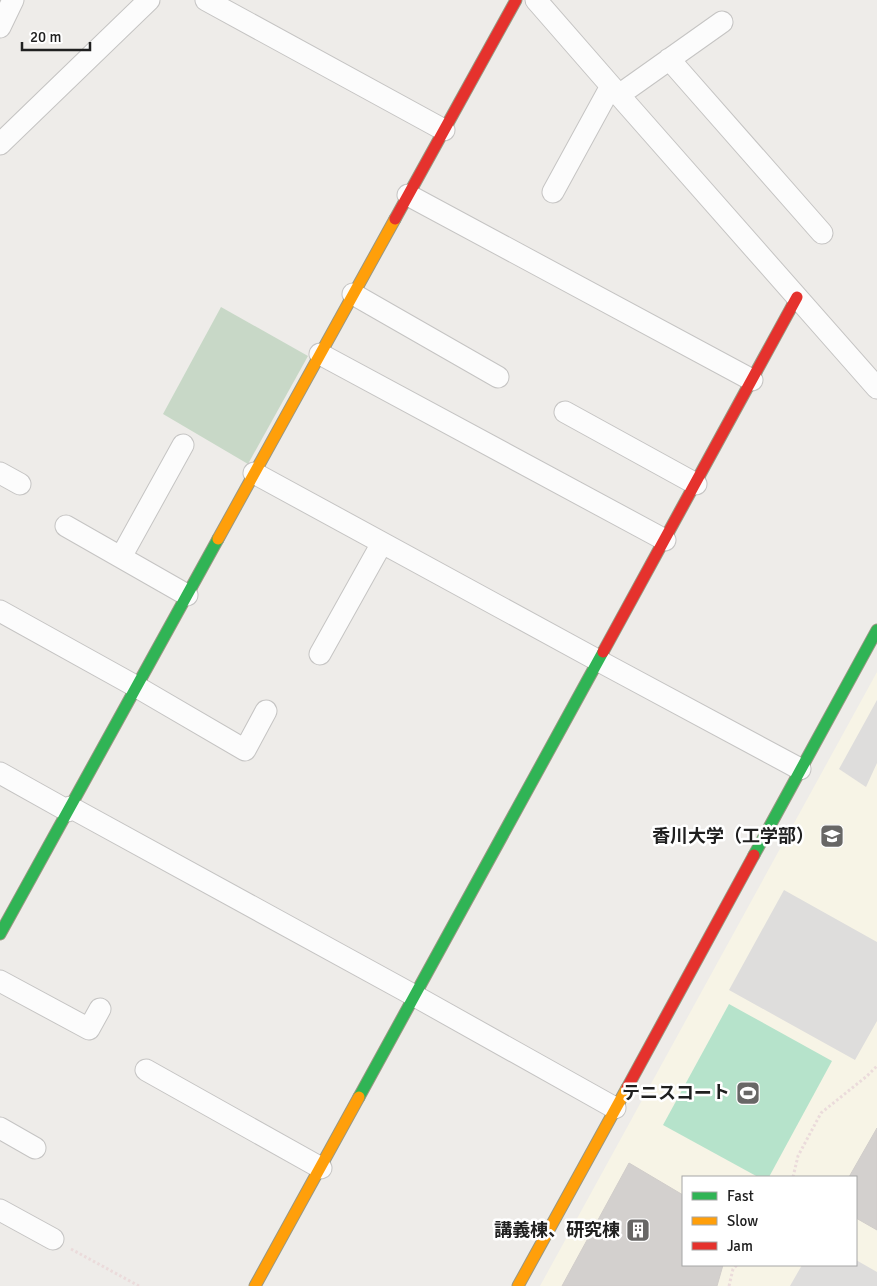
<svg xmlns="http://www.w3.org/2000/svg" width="877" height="1286" viewBox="0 0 877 1286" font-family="Signika,'Noto Sans JP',sans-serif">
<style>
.education{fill:#f7f4e6;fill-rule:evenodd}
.cemetery{fill:#c8d8c7}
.pitch{fill:#b6e3cb}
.parking{fill:#dedddc}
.building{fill:#d3d0ce;stroke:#d1cdca}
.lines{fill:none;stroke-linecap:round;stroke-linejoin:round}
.street-casing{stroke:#c5c4c3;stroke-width:23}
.fast-casing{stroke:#989782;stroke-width:13}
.slow-casing{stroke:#989782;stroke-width:13}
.jam-casing{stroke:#989782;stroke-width:13}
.path{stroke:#ebdbdb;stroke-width:3;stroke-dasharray:2.5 2.5;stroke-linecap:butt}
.street{stroke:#fcfcfc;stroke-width:21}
.fast{stroke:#30b455;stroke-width:11}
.slow{stroke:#ff9f0a;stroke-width:11}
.jam{stroke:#e5322d;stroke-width:11}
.labels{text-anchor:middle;stroke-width:5;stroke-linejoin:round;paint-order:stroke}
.poi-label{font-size:18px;font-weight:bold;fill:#202020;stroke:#fff;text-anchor:end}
</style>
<rect width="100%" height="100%" fill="#eeece9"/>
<path class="education" d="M 877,672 L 877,1286 L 540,1286 L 697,1000 ZM 683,1177 L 856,1177 L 856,1265 L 683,1265 Z"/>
<path class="cemetery" d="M 221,307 L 308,356 L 248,464 L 163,414 Z"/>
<path class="pitch" d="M 729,1004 L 832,1061 L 769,1177 L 758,1177 L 663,1125 Z"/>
<path class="parking" d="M 877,700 L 877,763 L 866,787 L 839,769 Z
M 784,890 L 877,942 L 877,1021 L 855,1060 L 729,990 Z
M 856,1260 L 877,1272 L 877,1286 L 790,1286 L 802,1265 L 856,1265 Z"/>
<path class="building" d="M 877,1128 L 877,1230 L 856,1218 L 856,1177 L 849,1177 Z
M 629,1163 L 683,1195 L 683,1265 L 723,1265 L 717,1286 L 562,1286 Z"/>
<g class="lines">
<g class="street-casing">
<path id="street" d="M 206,0 L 444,130
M 536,0 L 611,86 L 877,388
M 0,27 L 13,0
M 669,59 L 822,233
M 619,95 L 722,22
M 0,144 L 149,0
M 553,192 L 611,86
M 408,195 L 752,380
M 353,294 L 498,377
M 320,354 L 665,540
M 565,412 L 696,484
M 0,473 L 20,484
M 254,473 L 599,661 L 800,769
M 66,526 L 187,595
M 121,557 L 183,445
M 0,611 L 137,687 L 245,750 L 266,711
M 320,654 L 382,543
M 0,773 L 68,811
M 70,807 L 415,996 L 615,1108
M 0,981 L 89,1029 L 100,1009
M 146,1070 L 321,1168
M 0,1128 L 35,1148
M 0,1210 L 53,1239"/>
</g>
<g class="fast-casing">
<path id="fast" d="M 754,855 L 877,630
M 0,934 L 218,539
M 359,1097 L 603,652"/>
</g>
<g class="slow-casing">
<path id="slow" d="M 218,539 L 395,219
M 255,1286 L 359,1097
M 518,1286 L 627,1088"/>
</g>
<g class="jam-casing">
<path id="jam" d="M 395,219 L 516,0
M 603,652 L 797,297
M 627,1088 L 754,855"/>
</g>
<path class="path" d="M 793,1177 L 798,1156 L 821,1113 L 867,1076 L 877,1066
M 71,1249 L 139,1286
M 729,1286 L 733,1269 L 737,1265"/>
<use href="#street" class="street"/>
<use href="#fast" class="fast"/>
<use href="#slow" class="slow"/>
<use href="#jam" class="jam"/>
</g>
<defs>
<g id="university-square" transform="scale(1.25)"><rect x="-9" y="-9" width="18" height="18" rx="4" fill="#686766" stroke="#fff"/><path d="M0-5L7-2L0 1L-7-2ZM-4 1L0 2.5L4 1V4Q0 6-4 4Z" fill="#fff"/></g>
<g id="stadium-square" transform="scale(1.25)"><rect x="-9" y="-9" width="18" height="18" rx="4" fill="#686766" stroke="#fff"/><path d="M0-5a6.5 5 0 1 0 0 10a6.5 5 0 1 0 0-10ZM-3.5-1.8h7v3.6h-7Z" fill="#fff"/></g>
<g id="building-square" transform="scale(1.25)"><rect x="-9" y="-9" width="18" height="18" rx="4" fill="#686766" stroke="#fff"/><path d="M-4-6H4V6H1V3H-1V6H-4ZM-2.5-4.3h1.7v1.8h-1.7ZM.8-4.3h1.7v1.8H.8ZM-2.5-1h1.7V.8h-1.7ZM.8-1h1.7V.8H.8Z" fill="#fff"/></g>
</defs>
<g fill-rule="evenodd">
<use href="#university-square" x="832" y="836"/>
<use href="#stadium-square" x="748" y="1093"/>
<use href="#building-square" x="638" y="1230"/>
</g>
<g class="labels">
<g class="poi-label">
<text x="814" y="842">香川大学（工学部）</text>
<text x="730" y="1099">テニスコート</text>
<text x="620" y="1236">講義棟、研究棟</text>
</g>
</g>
<rect x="682" y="1176" width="175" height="90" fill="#ffffff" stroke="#a6a6a6"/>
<rect x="692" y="1192" width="25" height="8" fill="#30b455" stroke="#a6a6a6"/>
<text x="727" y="1201" font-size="15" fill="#202020">Fast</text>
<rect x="692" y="1217" width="25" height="8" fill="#ff9f0a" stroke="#a6a6a6"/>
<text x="727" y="1226" font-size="15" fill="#202020">Slow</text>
<rect x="692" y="1242" width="25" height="8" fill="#e5322d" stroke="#a6a6a6"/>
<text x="727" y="1251" font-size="15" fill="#202020">Jam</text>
<path d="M22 42v8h68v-8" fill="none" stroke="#202020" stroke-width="2.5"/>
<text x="30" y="42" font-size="15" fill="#202020" stroke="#ffffff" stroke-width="4" paint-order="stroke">20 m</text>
</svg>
